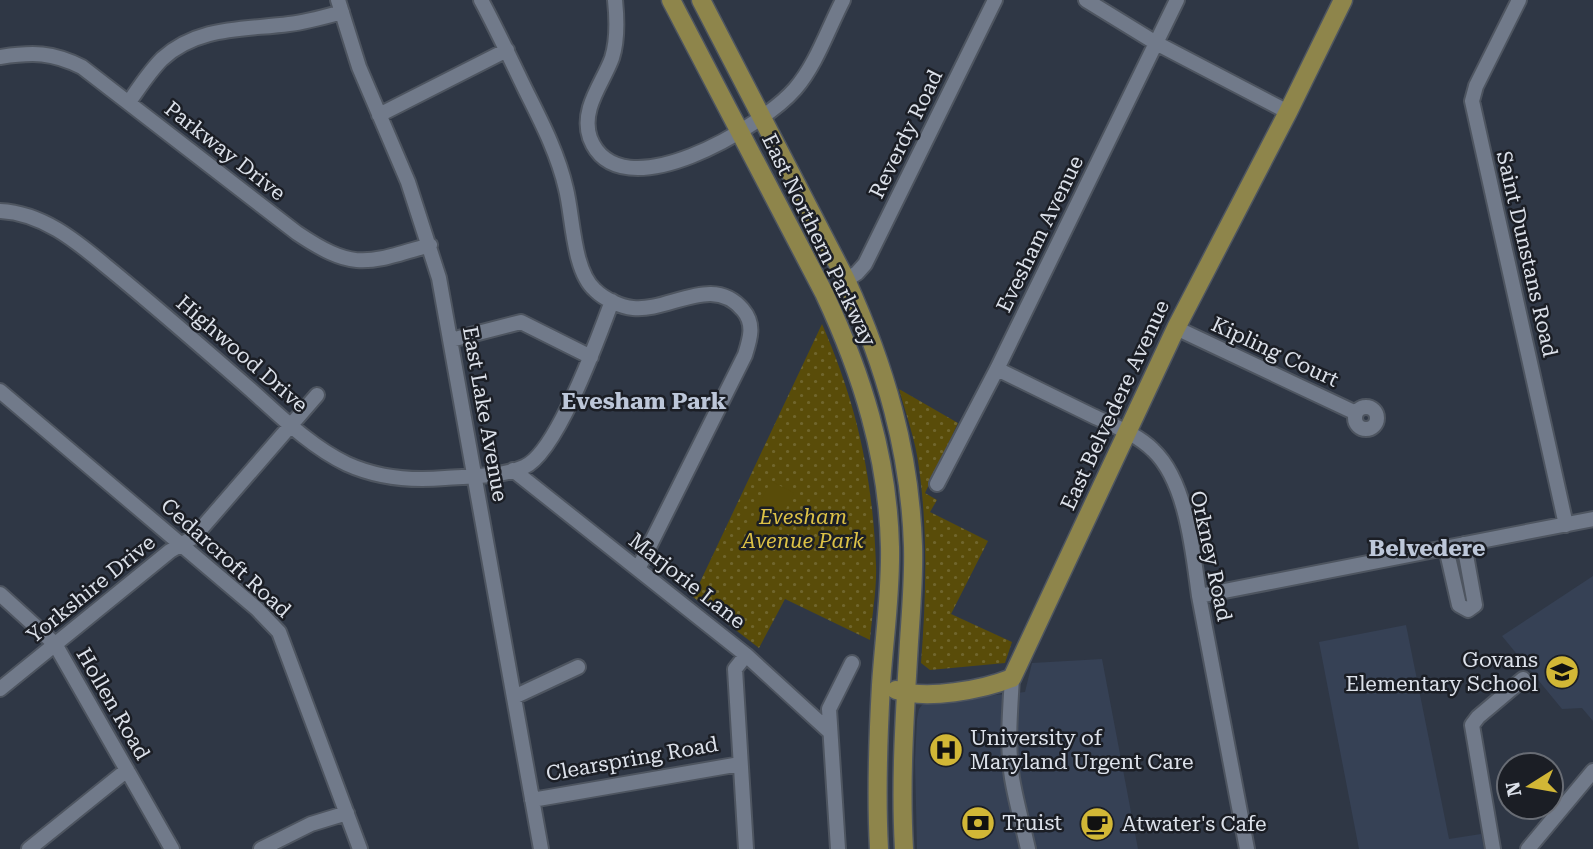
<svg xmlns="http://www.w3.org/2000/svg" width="1593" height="849" viewBox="0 0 1593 849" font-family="'Roboto Serif',serif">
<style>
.built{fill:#364155}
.park{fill:url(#park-dots)}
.pitch{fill:#594c09}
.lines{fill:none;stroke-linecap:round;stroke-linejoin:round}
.minor-casing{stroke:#4e5560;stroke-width:18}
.major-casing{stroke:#4e5560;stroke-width:21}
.minor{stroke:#717a8a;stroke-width:14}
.major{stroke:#8e854b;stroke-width:18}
.labels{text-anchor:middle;stroke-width:5;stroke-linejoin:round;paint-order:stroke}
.street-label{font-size:21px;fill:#dce1ea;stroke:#1b1e25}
.park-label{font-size:21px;font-style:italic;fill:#dcc146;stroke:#1b1e25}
.poi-label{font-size:21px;fill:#dce1ea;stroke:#1b1e25;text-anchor:start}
.neighbourhood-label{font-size:23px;font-weight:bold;fill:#bdc7d9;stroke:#1b1e25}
</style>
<defs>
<pattern id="park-dots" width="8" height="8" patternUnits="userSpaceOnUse" patternTransform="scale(1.75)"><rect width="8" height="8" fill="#594c09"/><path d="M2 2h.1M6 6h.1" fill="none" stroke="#70662d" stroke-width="1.8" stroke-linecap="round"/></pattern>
</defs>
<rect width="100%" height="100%" fill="#2f3745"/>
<path class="built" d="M 1593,576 L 1593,721 L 1582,708 L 1562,709 L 1502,636 Z
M 1406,625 L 1449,839 L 1481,834 L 1484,849 L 1359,849 L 1319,642 Z
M 1102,659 L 1138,849 L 917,849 L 915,761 L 917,719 L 919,709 L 922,705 L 927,702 L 1025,692 L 1032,663 Z"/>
<path class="park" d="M 822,324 C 857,404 873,478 876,565 C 877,589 872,615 870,640 L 785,599 L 759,648 L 693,597 Z
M 899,389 L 958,423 L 925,493 L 937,500 L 930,512 L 988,541 L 951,614 L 1012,642 L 1005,663 L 930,670 L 921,663 C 926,598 928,532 919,468 C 916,441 906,415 899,389 Z"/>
<path class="pitch" d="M 771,481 L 794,493 L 769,543 L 746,531 Z"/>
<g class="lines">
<g class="minor-casing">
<path id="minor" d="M 338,0 L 359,67 L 408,182 L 439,278 L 541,849
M 481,0 C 497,30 511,60 526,91 C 542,123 558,154 566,189 C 573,217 573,271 595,290 C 604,299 621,307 633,308 C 669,312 713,273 743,310 C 755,324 750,339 745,355 L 638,569
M 615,0 C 617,19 618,39 612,58 C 603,83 580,109 590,138 C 619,214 763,126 795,89 C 816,65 828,29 843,0
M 1086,0 L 1156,43 L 1288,112
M 1519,0 L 1476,86 L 1472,101 L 1566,525
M 0,57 C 33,52 52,52 82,67 L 297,233 C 355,272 367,263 430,245
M 129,102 C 139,88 149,72 162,59 C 198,26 244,30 289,24 C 307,22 324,17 342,12
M 379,115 L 507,50
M 0,211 C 42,213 75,240 106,266 C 155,306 203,348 251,390 C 280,416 311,447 347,464 C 378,478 412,481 445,478 C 470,476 501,477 524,467 C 557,453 599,336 612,301
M 846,280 L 857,273 L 865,264 L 995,0
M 1176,328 L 1356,413
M 451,340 L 521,322 L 591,357
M 997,369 C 1029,385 1061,400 1093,416 C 1114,426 1137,434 1153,450 C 1187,482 1193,553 1199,596 L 1247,849
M 0,391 L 257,609 L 279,632 L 360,849
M1355 418a11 11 0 1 1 22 0a11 11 0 1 1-22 0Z
M 513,470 L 746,655 L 829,731
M 937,484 L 997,369 L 1177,0
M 1446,548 L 1459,605 L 1468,610 L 1475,605 L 1464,544
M 0,594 L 55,644 L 172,849
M 1199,596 L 1593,519
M 1012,678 C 1010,712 1007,745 1012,778 C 1016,802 1023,826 1028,849
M 0,689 L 170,551 L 194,537 L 317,395
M 514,697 L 578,667
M 532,800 L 740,764
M 29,849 L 127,770
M 261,849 L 311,824 L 347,813
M 746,849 L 735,669 L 746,655
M 838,849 L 829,709 L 852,663
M 1493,849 L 1472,725 L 1478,717 L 1523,679
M 1528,849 L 1593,771"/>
</g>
<g class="major-casing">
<path id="major" d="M 671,0 L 824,293 C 862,374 888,457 890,547 C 891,593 884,639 881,685 C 878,739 876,795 879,849
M 701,0 L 846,280 C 885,366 910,451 913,546 C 914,578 911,610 909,642 C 905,711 900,780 904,849
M 1012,678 L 1176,328 L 1288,112 L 1343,0
M 896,690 C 927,700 982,690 1012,678"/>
</g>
<use href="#minor" class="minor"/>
<use href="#major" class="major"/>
</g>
<defs>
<g id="school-disc" transform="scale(1.75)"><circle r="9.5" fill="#d2b736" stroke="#1b1e25"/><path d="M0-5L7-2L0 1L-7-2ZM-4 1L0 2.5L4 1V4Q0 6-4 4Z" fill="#111"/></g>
<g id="hospital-disc" transform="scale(1.75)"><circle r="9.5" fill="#d2b736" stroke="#1b1e25"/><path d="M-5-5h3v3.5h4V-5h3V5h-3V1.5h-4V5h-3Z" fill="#111"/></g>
<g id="bank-disc" transform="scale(1.75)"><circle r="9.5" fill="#d2b736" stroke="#1b1e25"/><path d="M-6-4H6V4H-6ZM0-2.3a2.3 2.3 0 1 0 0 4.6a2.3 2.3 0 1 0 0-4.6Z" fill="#111"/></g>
<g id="cafe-disc" transform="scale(1.75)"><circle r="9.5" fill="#d2b736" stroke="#1b1e25"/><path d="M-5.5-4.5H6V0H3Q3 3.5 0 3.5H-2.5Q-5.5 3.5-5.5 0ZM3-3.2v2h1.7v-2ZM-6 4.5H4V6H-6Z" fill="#111"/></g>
</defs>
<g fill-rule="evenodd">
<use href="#school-disc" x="1562" y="672"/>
<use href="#hospital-disc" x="946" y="750"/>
<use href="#bank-disc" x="978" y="823"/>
<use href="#cafe-disc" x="1097" y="824"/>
</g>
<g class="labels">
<g class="street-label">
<text transform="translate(906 134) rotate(-64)" y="7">Reverdy Road</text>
<text transform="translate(225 151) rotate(38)" y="7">Parkway Drive</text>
<text transform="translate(1040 234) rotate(-64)" y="7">Evesham Avenue</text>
<text transform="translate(819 240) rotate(64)" y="7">East Northern Parkway</text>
<text transform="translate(1527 254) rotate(77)" y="7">Saint Dunstans Road</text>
<text transform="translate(1275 352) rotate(25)" y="7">Kipling Court</text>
<text transform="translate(242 354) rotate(41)" y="7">Highwood Drive</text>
<text transform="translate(1115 405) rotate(-65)" y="7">East Belvedere Avenue</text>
<text transform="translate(485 414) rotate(80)" y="7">East Lake Avenue</text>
<text transform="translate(1211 556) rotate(78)" y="7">Orkney Road</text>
<text transform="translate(226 558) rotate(42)" y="7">Cedarcroft Road</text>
<text transform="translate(687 581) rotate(38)" y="7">Marjorie Lane</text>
<text transform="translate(91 589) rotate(-39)" y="7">Yorkshire Drive</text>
<text transform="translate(113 704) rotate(60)" y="7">Hollen Road</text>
<text transform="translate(632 759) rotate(-10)" y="7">Clearspring Road</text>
</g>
<g class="park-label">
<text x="803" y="524">Evesham<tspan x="803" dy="24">Avenue Park</tspan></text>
</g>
<g class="poi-label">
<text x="1538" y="667" text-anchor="end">Govans<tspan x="1538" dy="24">Elementary School</tspan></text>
<text x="970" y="745">University of<tspan x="970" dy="24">Maryland Urgent Care</tspan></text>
<text x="1002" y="830">Truist</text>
<text x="1122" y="831">Atwater's Cafe</text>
</g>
<g class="neighbourhood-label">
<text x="644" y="409">Evesham Park</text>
<text x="1427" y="556">Belvedere</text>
</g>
</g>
<g transform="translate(1530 786) rotate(259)"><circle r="33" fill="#1b1e25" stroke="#686c74" stroke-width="2"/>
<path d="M0-5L12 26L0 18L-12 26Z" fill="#d2b736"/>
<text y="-10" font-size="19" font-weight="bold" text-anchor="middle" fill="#dce1ea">N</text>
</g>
</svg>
